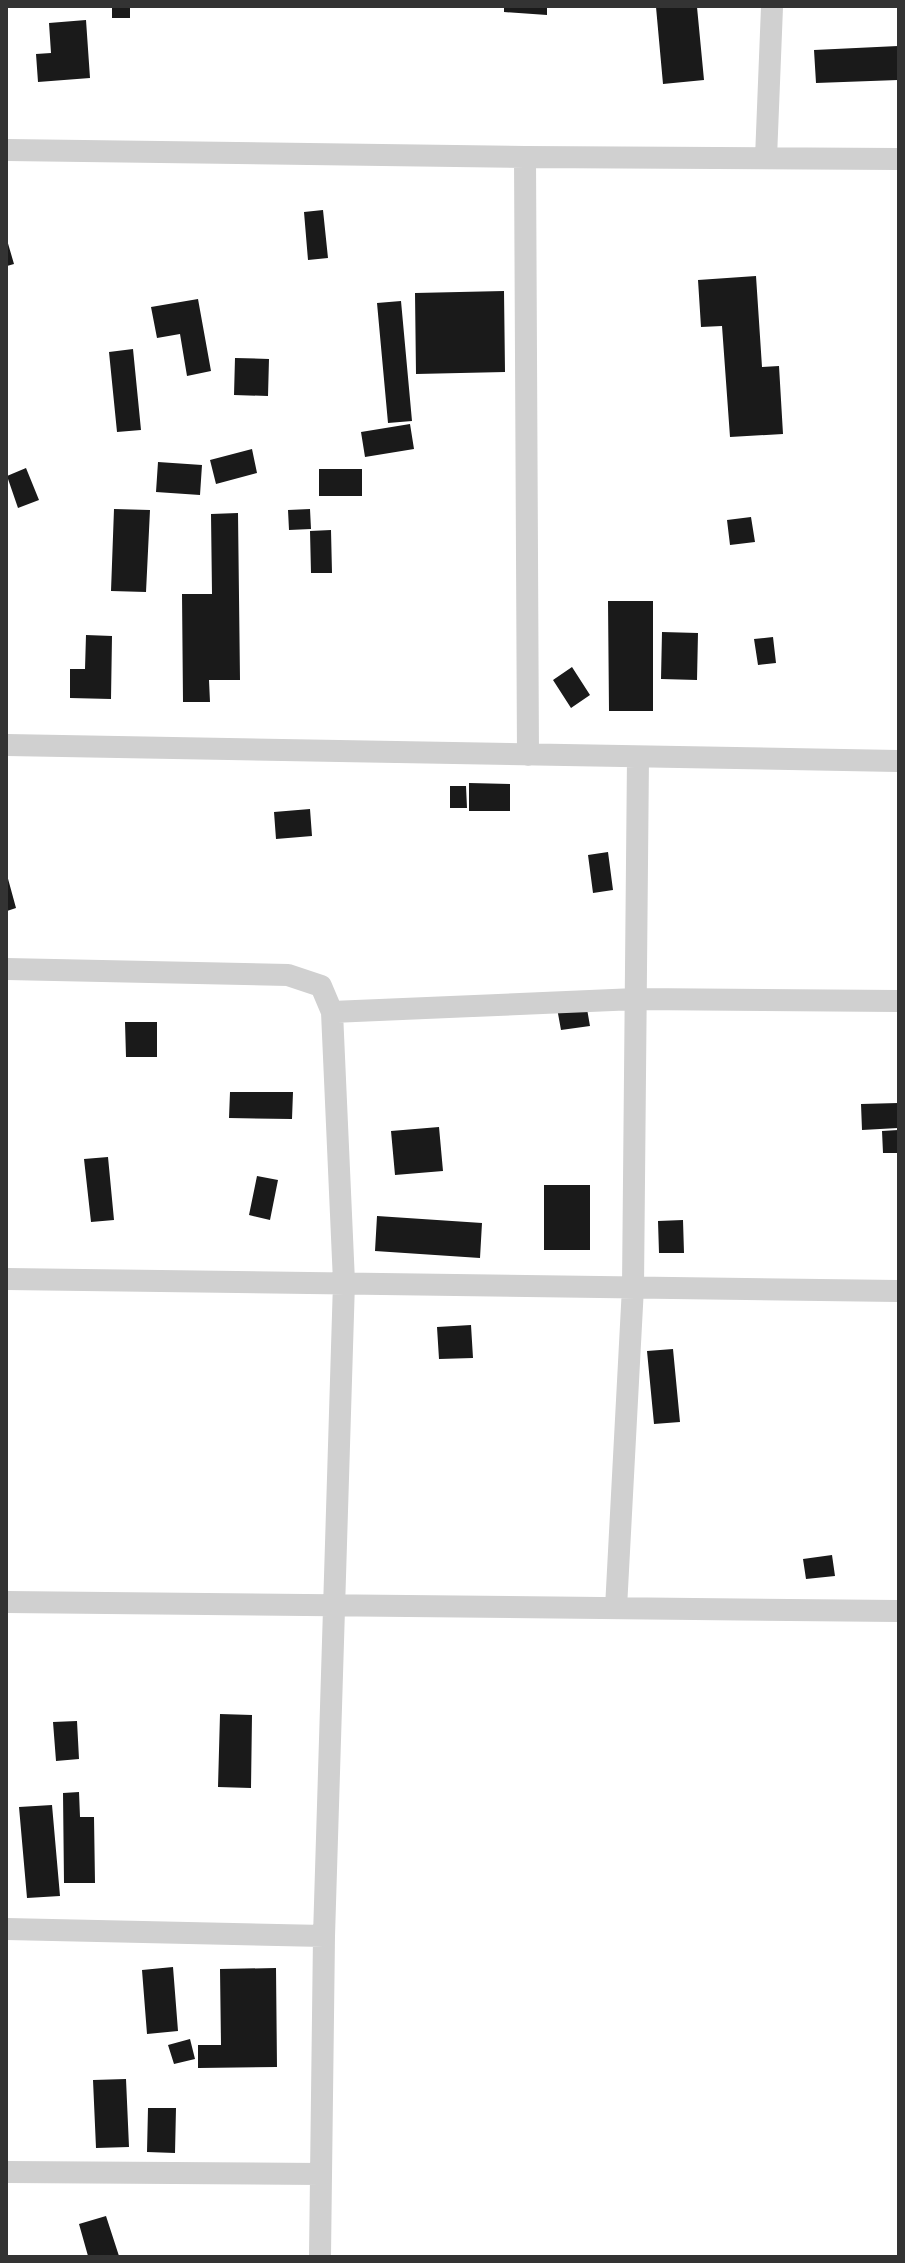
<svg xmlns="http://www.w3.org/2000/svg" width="905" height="2263" viewBox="0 0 905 2263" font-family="'Asap Condensed',sans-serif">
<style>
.building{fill:#1a1a1a}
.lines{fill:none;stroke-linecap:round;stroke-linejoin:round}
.minor{stroke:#d0d0d0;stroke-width:22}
</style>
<rect width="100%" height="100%" fill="#fff"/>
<path class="building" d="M 112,7 L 130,7 L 130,18 L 112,18 Z
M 504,7 L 547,7 L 547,15 L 504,12 Z
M 656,7 L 697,7 L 704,80 L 663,84 Z
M 86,20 L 90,78 L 38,82 L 36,54 L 51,53 L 49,23 Z
M 898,46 L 898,80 L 816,83 L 814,50 Z
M 323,210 L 328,258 L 308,260 L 304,212 Z
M 7,240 L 14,264 L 7,266 Z
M 756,276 L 762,367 L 779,366 L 783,434 L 730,437 L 722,326 L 701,327 L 698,280 Z
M 504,291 L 505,372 L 416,374 L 415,293 Z
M 198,299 L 211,371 L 187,376 L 180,334 L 157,338 L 151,307 Z
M 401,301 L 412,421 L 388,423 L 377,303 Z
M 133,349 L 141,430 L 117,432 L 109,352 Z
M 235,358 L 269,359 L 268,396 L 234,395 Z
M 410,424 L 414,449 L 365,457 L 361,432 Z
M 252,449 L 257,473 L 216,484 L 210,460 Z
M 158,462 L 202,465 L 200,495 L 156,492 Z
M 26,468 L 39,500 L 18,508 L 7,476 Z
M 319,469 L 362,469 L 362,496 L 319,496 Z
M 114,509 L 150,510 L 146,592 L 111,591 Z
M 310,509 L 311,529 L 289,530 L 288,510 Z
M 238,513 L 240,680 L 209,680 L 210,702 L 183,702 L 182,594 L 212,594 L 211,514 Z
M 751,517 L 755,542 L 730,545 L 727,520 Z
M 331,530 L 332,573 L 311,573 L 310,531 Z
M 608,601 L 653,601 L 653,711 L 609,711 Z
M 662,632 L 698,633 L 697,680 L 661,679 Z
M 86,635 L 112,636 L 111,699 L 70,698 L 70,669 L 85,669 Z
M 773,637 L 776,663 L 758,665 L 754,639 Z
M 572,667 L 590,695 L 571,708 L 553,680 Z
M 469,783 L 510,784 L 510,811 L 469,811 Z
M 450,786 L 466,786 L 467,808 L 450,808 Z
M 310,809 L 312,836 L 276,839 L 274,812 Z
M 608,852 L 613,890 L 593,893 L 588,855 Z
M 7,875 L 16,908 L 7,911 Z
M 586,1003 L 590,1026 L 561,1030 L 557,1008 Z
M 125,1022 L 157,1022 L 157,1057 L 126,1057 Z
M 230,1092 L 293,1092 L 292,1119 L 229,1118 Z
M 898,1103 L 898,1128 L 862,1130 L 861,1104 Z
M 439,1127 L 443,1171 L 395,1175 L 391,1131 Z
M 898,1130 L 898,1153 L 883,1153 L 882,1131 Z
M 108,1157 L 114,1220 L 91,1222 L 84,1159 Z
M 257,1176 L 278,1180 L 270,1220 L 249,1215 Z
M 544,1185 L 590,1185 L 590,1250 L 544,1250 Z
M 377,1216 L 482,1223 L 480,1258 L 375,1251 Z
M 683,1220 L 684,1253 L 659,1253 L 658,1221 Z
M 471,1325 L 473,1358 L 439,1359 L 437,1327 Z
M 673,1349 L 680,1422 L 654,1424 L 647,1351 Z
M 832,1555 L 835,1576 L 806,1579 L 803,1559 Z
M 220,1714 L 252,1715 L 251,1788 L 218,1787 Z
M 77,1721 L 79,1759 L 56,1761 L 53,1722 Z
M 79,1792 L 80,1817 L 94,1817 L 95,1883 L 64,1883 L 63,1793 Z
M 52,1805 L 60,1896 L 27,1898 L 19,1807 Z
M 173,1967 L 178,2031 L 147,2034 L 142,1970 Z
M 276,1968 L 277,2067 L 198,2068 L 198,2045 L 221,2045 L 220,1969 Z
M 190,2039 L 195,2059 L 174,2064 L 168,2045 Z
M 126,2079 L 129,2147 L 96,2148 L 93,2080 Z
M 148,2108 L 176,2108 L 175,2153 L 147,2152 Z
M 106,2216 L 119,2256 L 88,2256 L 79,2224 Z"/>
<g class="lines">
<path class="minor" d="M 7,150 L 525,157 L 898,159
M 525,157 L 528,755
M 766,158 L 772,7
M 7,745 L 898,761
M 7,969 L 288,975 L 321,986 L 332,1012 L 344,1282 L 324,1936 L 320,2256
M 332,1012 L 636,999 L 898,1001
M 7,1279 L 898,1291
M 7,1602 L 898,1611
M 616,1608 L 633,1287 L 638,757
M 7,1929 L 324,1936
M 7,2172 L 321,2174"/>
</g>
<rect width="905" height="2263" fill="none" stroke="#333333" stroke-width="16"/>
</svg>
